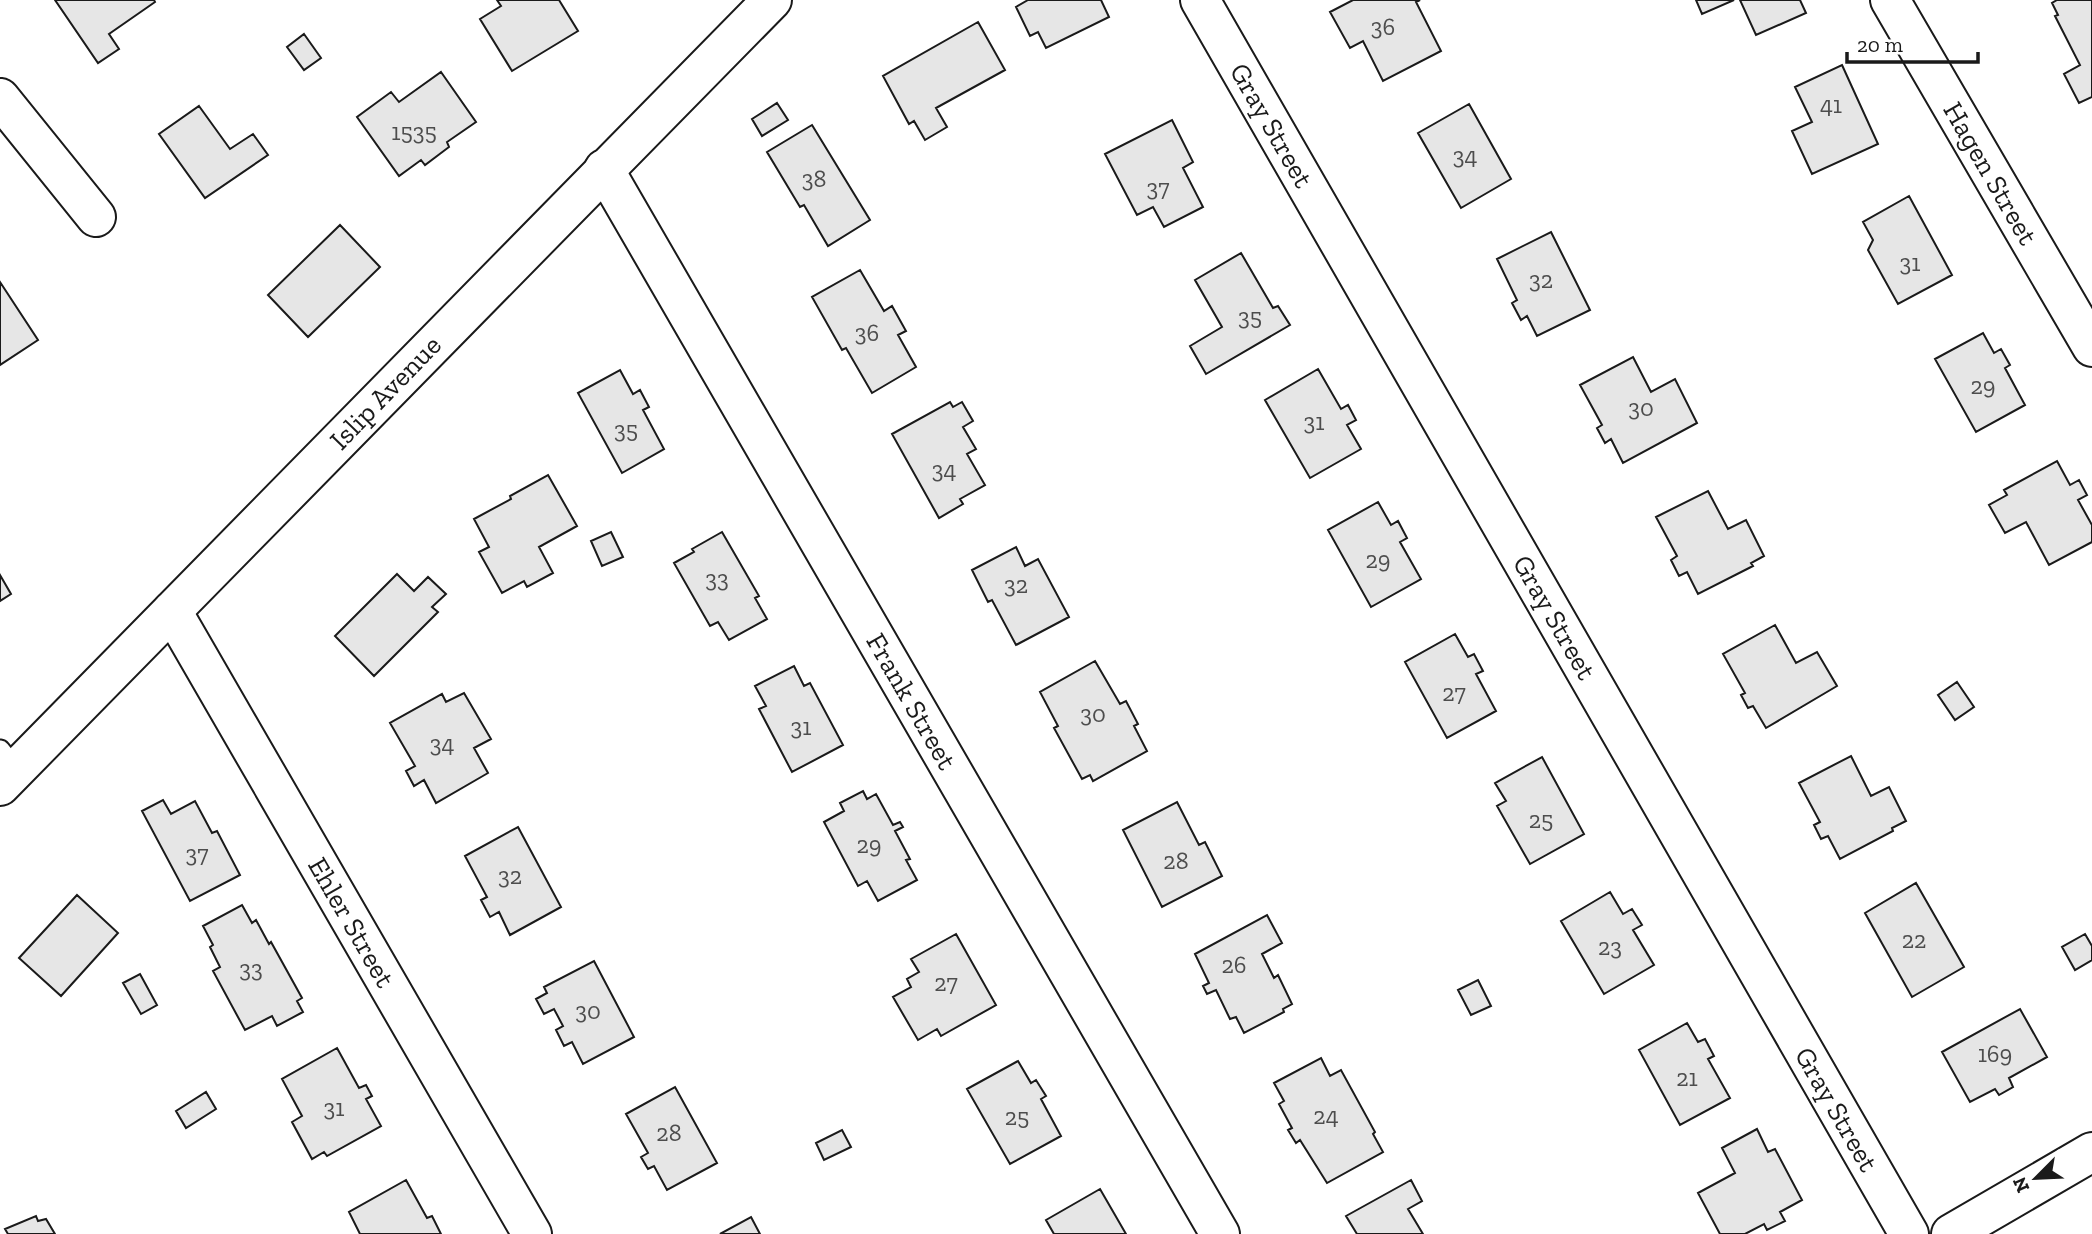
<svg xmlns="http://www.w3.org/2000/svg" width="2092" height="1234" viewBox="0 0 2092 1234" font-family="'Zilla Slab',serif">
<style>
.building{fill:#e6e6e6;stroke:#1a1a1a;stroke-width:2}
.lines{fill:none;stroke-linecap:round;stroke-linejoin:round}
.service-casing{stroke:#1a1a1a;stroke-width:23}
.minor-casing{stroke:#1a1a1a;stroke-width:42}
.primary-casing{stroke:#1a1a1a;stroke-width:42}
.service{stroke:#fff;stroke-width:19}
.minor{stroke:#fff;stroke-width:38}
.primary{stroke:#fff;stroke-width:38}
.labels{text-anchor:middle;stroke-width:5;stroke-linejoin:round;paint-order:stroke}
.number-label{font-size:24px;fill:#4d4d4d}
.street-label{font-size:28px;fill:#1a1a1a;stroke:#fff}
</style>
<rect width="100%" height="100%" fill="#fff"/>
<path class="building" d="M 55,0 L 154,0 L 155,2 L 109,34 L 119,49 L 98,63 Z
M 497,0 L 559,0 L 578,31 L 512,71 L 480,19 L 501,6 Z
M 1028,0 L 1101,0 L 1109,17 L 1046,48 L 1038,32 L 1030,36 L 1016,7 Z
M 1353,0 L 1420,0 L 1416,2 L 1441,51 L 1383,81 L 1363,41 L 1350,48 L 1330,12 Z
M 1696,0 L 1734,0 L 1702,14 Z
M 1740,0 L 1800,0 L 1806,13 L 1756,35 Z
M 2057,0 L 2092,0 L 2092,97 L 2079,103 L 2064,74 L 2080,65 L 2055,16 L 2058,15 L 2052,3 Z
M 978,22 L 1005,70 L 936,108 L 947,127 L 925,140 L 914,121 L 909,124 L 883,76 Z
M 304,34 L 321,58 L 304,70 L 287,47 Z
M 1842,65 L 1878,144 L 1812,174 L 1792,131 L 1812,122 L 1795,87 Z
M 441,72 L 476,122 L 447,142 L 449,147 L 425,165 L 421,160 L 399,176 L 357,117 L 391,92 L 399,102 Z
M 777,103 L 788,120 L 762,136 L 752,119 Z
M 1469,104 L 1511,179 L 1461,208 L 1418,133 Z
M 199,106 L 230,149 L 253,134 L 268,155 L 205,198 L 159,134 Z
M 1172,120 L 1193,162 L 1183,168 L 1203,207 L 1164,227 L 1153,207 L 1137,215 L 1105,154 Z
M 812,125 L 870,220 L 828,246 L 804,205 L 800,207 L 767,152 Z
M 1909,196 L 1952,275 L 1898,304 L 1868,250 L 1873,240 L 1863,222 Z
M 340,225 L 380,267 L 308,337 L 268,295 Z
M 1551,232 L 1590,310 L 1537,336 L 1527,316 L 1521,320 L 1512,303 L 1517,300 L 1497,259 Z
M 1241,253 L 1273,308 L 1278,306 L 1290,325 L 1206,374 L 1190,346 L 1222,327 L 1195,280 Z
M 860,270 L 884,311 L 892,306 L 906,331 L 898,335 L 916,367 L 872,393 L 846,348 L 842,350 L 812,297 Z
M 0,282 L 38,340 L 0,365 Z
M 1983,333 L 1994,353 L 2001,349 L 2010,365 L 2005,368 L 2025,405 L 1976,432 L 1935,359 Z
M 1633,357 L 1651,392 L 1675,379 L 1697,423 L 1623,463 L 1611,439 L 1605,443 L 1597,428 L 1602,425 L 1580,385 Z
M 1318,369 L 1341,409 L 1348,405 L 1356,420 L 1347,425 L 1361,449 L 1310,478 L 1265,400 Z
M 620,370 L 633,394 L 640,390 L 649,407 L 643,410 L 664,449 L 622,473 L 578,393 Z
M 950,402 L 953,407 L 962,402 L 973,421 L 963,427 L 976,449 L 967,454 L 985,485 L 960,499 L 963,504 L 939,518 L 892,434 Z
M 2057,461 L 2070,485 L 2079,480 L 2087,495 L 2078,500 L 2092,525 L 2092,542 L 2049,565 L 2026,522 L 2005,533 L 1989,505 L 2007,495 L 2004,490 Z
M 548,475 L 577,526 L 539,547 L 553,573 L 527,587 L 524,581 L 502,593 L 479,552 L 489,547 L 474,519 L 511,499 L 510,496 Z
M 1708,491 L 1728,529 L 1746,520 L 1764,556 L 1751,563 L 1753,566 L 1698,594 L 1687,572 L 1679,576 L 1671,560 L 1677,556 L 1656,517 Z
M 1378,502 L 1391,525 L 1398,521 L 1407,538 L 1400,542 L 1421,579 L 1371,607 L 1328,530 Z
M 611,532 L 623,557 L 602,566 L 591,541 Z
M 722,532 L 759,596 L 755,598 L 767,619 L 729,640 L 718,622 L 710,626 L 674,563 L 694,552 L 692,549 Z
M 1016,547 L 1025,566 L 1038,559 L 1069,617 L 1016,645 L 992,600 L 988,602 L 972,570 Z
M 397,574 L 414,591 L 428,577 L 446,594 L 432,607 L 438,612 L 374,676 L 335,636 Z
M 0,575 L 11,594 L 0,601 Z
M 1775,625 L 1796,663 L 1817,652 L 1837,686 L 1766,728 L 1753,706 L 1748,708 L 1741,695 L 1745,693 L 1723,654 Z
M 1455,634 L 1468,657 L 1474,654 L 1483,671 L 1476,674 L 1496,711 L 1447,738 L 1405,662 Z
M 1095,661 L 1120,704 L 1126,701 L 1138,724 L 1134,726 L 1147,751 L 1093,781 L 1090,775 L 1082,779 L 1054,728 L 1058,726 L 1040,692 Z
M 794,666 L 804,686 L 810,683 L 843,745 L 792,772 L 759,709 L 766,706 L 755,686 Z
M 1957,682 L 1974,707 L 1955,720 L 1938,695 Z
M 464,693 L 491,739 L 474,748 L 488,773 L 436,803 L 424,780 L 414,786 L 406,771 L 415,766 L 390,723 L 442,694 L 446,702 Z
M 1851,756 L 1871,796 L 1889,787 L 1906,821 L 1892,828 L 1893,831 L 1840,859 L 1828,836 L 1821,839 L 1814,825 L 1820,822 L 1799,783 Z
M 1542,757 L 1584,834 L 1530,864 L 1497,806 L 1506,801 L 1495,783 Z
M 863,791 L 867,799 L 876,794 L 893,825 L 900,822 L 903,827 L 895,831 L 910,859 L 906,860 L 917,880 L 878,901 L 867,881 L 858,886 L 824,822 L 844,811 L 840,803 Z
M 163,800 L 171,814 L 195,801 L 212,833 L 217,831 L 240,875 L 190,901 L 142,811 Z
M 1177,802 L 1199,845 L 1205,842 L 1222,876 L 1162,907 L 1123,830 Z
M 518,827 L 561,907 L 510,935 L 499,912 L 490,917 L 481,900 L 487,897 L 465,856 Z
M 1916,883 L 1964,967 L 1912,997 L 1865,913 Z
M 1610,892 L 1623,914 L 1632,909 L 1642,925 L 1633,930 L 1654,965 L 1604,994 L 1561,921 Z
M 77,895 L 118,933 L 61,996 L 19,958 Z
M 242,905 L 252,923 L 256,920 L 269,944 L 271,942 L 302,998 L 297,1001 L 303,1012 L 277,1026 L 272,1016 L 245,1030 L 213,971 L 220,967 L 210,947 L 213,945 L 203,926 Z
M 1267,915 L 1282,943 L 1262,954 L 1274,978 L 1278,975 L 1292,1004 L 1283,1009 L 1284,1012 L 1244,1033 L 1236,1017 L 1230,1019 L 1216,990 L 1207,994 L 1203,986 L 1209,983 L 1195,954 Z
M 956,934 L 996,1005 L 941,1036 L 937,1029 L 918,1040 L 893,997 L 911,987 L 907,979 L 919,972 L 911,959 Z
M 2085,934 L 2092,946 L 2092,960 L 2075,970 L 2062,947 Z
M 594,961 L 634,1037 L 583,1064 L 572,1042 L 564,1046 L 556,1030 L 563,1026 L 554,1009 L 544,1014 L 536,999 L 547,993 L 544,987 Z
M 140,974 L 157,1005 L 141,1014 L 123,983 Z
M 1478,980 L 1491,1006 L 1471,1015 L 1458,990 Z
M 2020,1009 L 2047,1057 L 2009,1078 L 2013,1087 L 1999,1095 L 1995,1089 L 1970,1102 L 1942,1052 Z
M 1687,1023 L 1698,1042 L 1705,1039 L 1714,1056 L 1708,1059 L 1730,1098 L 1680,1125 L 1639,1050 Z
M 337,1048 L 359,1088 L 366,1085 L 372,1096 L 366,1099 L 381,1126 L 327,1156 L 324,1152 L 312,1159 L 292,1122 L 302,1116 L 282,1079 Z
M 1321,1058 L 1330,1076 L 1341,1070 L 1375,1132 L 1373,1134 L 1383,1152 L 1327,1183 L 1300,1140 L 1296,1143 L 1288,1130 L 1292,1128 L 1279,1104 L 1284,1101 L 1274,1083 Z
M 1018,1061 L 1031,1083 L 1036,1080 L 1046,1096 L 1041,1099 L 1061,1136 L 1010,1164 L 967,1089 Z
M 675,1087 L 717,1163 L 667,1190 L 654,1166 L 648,1169 L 641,1157 L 648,1153 L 626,1114 Z
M 206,1092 L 216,1109 L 186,1128 L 176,1111 Z
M 1757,1129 L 1768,1152 L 1775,1149 L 1802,1200 L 1780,1212 L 1785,1221 L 1767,1230 L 1764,1224 L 1745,1234 L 1720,1234 L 1698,1193 L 1735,1173 L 1722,1148 Z
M 842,1130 L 851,1147 L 824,1160 L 816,1143 Z
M 406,1180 L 427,1218 L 432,1216 L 441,1234 L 360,1234 L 349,1212 Z
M 1411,1180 L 1422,1201 L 1408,1209 L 1423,1234 L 1357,1234 L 1346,1216 Z
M 1100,1189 L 1126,1234 L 1054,1234 L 1046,1220 Z
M 36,1216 L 38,1221 L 46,1219 L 55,1234 L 8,1234 L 5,1229 Z
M 751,1217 L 760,1234 L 720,1234 Z"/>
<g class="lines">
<g class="service-casing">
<path id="service" d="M 0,750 L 16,770"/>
</g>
<g class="minor-casing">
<path id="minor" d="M 1200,0 L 1909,1234
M 1890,0 L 2092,347
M 0,98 L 96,217
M 604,169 L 1220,1234
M 172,611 L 532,1234
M 1951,1234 L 2092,1152"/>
</g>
<g class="primary-casing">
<path id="primary" d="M 0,786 L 772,0"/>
</g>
<use href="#service" class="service"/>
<use href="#minor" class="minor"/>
<use href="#primary" class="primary"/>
</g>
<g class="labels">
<g class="number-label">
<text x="1383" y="35">36</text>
<text x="1831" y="113">41</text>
<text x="414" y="140">1535</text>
<text x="1465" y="164">34</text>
<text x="814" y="187">38</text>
<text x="1158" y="196">37</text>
<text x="1910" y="271">31</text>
<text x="1541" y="288">32</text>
<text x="1250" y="325">35</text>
<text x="867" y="341">36</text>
<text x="1983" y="394">29</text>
<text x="1641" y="416">30</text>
<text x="1314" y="430">31</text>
<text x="626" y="438">35</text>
<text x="944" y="478">34</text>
<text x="1378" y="568">29</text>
<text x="717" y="587">33</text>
<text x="1016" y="593">32</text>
<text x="1454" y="701">27</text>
<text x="1093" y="722">30</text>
<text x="801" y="735">31</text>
<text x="442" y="752">34</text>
<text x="1541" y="828">25</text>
<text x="869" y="853">29</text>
<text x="197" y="862">37</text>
<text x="1176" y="869">28</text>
<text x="510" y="884">32</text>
<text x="1914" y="948">22</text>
<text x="1610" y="955">23</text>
<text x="1234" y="973">26</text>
<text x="251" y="977">33</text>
<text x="946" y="991">27</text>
<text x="588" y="1019">30</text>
<text x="1995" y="1062">169</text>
<text x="1687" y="1086">21</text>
<text x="334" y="1116">31</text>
<text x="1326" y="1124">24</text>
<text x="1017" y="1125">25</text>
<text x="669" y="1141">28</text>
</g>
<g class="street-label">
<text transform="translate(1272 125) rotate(60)" y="10">Gray Street</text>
<text transform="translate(1991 173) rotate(60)" y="10">Hagen Street</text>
<text transform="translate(385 392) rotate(-46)" y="10">Islip Avenue</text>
<text transform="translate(1555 617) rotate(60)" y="10">Gray Street</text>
<text transform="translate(912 701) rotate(60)" y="10">Frank Street</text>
<text transform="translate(352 922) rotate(60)" y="10">Ehler Street</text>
<text transform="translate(1837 1109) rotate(60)" y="10">Gray Street</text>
</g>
</g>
<g transform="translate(2036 1178) rotate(246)" stroke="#ffffff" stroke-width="5" paint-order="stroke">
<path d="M0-5L12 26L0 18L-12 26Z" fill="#1a1a1a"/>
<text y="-10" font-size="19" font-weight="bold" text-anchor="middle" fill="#1a1a1a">N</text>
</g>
<path d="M1847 52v10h131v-10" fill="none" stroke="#1a1a1a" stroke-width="3.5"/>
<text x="1857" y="52" font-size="21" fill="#1a1a1a" stroke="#ffffff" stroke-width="5" paint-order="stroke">20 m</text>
</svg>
